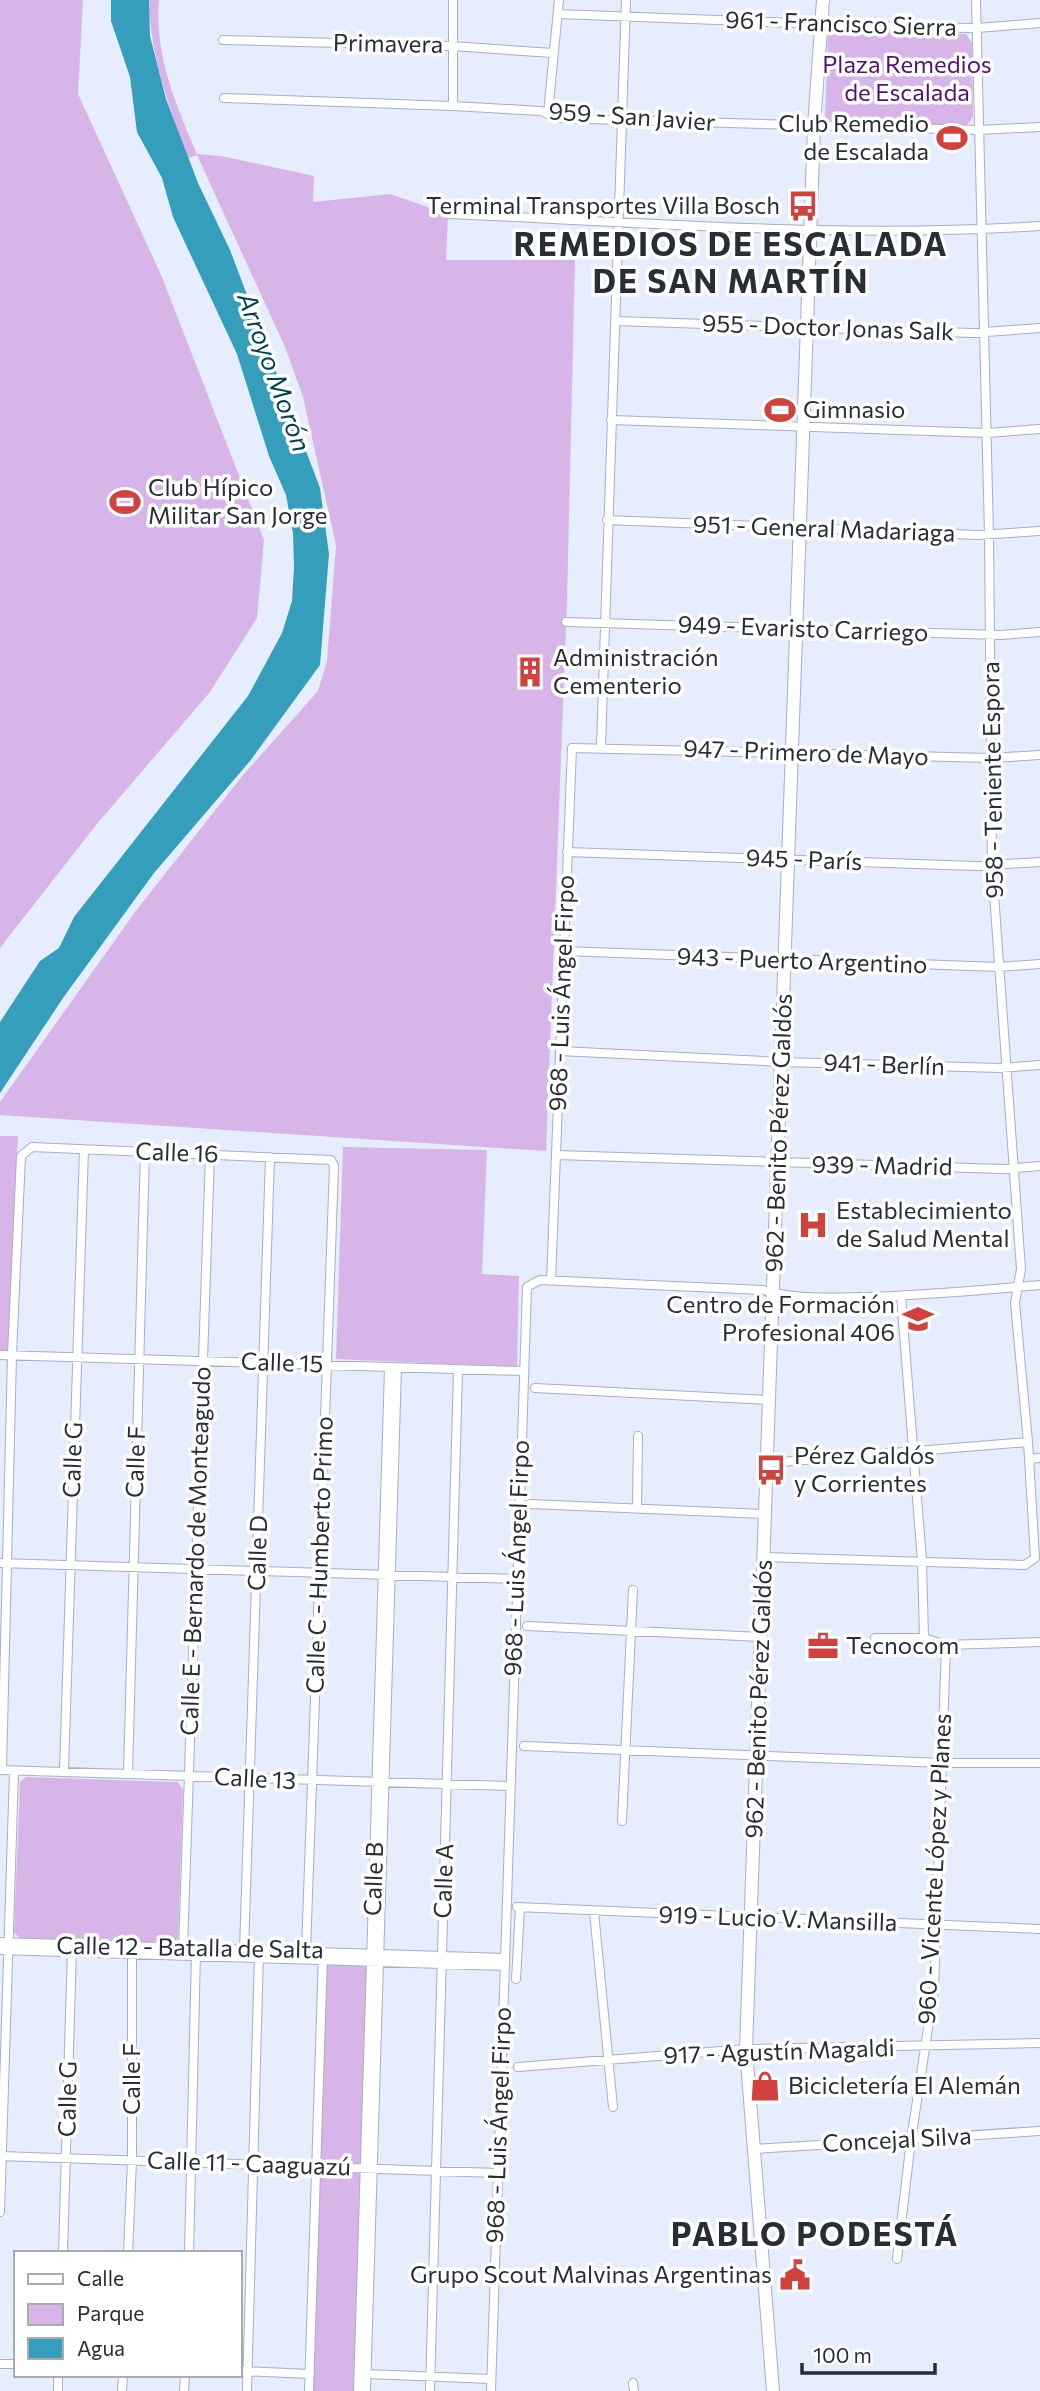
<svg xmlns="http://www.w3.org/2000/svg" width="1040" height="2391" viewBox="0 0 1040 2391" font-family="Commissioner,sans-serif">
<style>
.green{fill:#d8b5e9}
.water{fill:#359ebb}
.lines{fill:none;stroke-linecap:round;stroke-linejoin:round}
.street-casing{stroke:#a6afc4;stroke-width:10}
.secondary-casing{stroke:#a6afc4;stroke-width:14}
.street{stroke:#fff;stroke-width:8}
.secondary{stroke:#fff;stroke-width:12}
.labels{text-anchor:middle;stroke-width:7;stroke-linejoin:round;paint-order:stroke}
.street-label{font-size:24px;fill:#292d35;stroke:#fff}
.park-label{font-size:24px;fill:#580e71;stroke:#fff}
.poi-label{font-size:24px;fill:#292d35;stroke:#fff;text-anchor:start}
.water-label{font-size:26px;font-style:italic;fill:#003f4f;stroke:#fff}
.district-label{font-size:32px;font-weight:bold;letter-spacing:2px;fill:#292d35;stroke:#fff}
</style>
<rect width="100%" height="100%" fill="#e5edfe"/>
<path class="green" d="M 0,0 L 83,0 L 78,94 L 162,277 L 264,540 L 257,618 L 210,692 L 96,825 L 0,948 Z
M 149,0 L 159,0 C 154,54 176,105 197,154 L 221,156 L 314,176 L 313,202 L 390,194 L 448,214 L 446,260 L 575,260 L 567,601 L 546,1151 L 0,1115 L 0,1102 L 135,912 L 243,775 L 318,691 L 327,661 L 336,545 L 303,397 L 285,347 L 197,155 L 188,158 C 169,106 150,56 149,0 Z
M 832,29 L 966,34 L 972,43 L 973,117 L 967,125 L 830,124 L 825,118 L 828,33 Z
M 0,1136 L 18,1136 L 8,1352 L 0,1351 Z
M 343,1147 L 487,1150 L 482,1274 L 519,1276 L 517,1367 L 336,1359 Z
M 26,1777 L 178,1782 L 183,1790 L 178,1938 L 174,1943 L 20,1938 L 14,1933 L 20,1782 Z
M 323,1959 L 371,1961 L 358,2391 L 309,2391 Z"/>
<path class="water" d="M 111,0 L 149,0 L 150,36 L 166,99 L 198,183 L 230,250 L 320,488 L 329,554 L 320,665 L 250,761 L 154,873 L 63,998 L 0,1093 L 0,1022 L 40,961 L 59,948 L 74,917 L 248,696 L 282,633 L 292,601 L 294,567 L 293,533 L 286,495 L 269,456 L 237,354 L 173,217 L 162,178 L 137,132 L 130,77 L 111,21 Z"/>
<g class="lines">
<g class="street-casing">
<path id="street" d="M 558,14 L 901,27 L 977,28 L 1040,23
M 223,40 L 451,46 L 553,53
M 224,98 L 453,106 L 541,111 L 558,118 L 621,120 L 979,130 L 1040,127
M 453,106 L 453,0
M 548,113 L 559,0
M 448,214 C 644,222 844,239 1040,226
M 616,321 L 972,333 L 1040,328
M 611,420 L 987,433 L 1040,429
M 607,520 L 978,535 L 1040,531
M 566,622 L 1000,635 L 1040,632
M 601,747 L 626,0
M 567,852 L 975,866 L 1040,862
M 564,951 L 998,967 L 1040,964
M 560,1051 L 782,1062 L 1000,1068 L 1040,1065
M 556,1155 L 1003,1169 L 1040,1166
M 551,1281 L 572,748 L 992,758 L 1040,755
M 901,1296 L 922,1561 L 924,1638
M 0,1355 L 522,1371
M 535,1388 L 770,1400
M 1029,1459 L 1040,1458
M 768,1463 L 1028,1442
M 530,1504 L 766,1514
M 637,1508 L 638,1436
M 764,1557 L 1025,1565 L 1035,1558 L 1028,1442 L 1015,1303 L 1021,1269 L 992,866 L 989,535 L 976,0
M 0,1563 L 517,1579
M 527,1626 L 761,1637
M 875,1638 L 924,1638 L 946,1645 L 1040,1642
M 524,1746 L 943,1763 L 1040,1763
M 0,1770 L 509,1786
M 2,1770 L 12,1355 L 21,1156 L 32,1147 L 331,1160 L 334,1166 L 306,1951
M 64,1771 L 84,1149
M 128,1773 L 145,1151
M 622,1821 L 633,1590
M 517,1907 L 1040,1929
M 594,1912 L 613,2107
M 0,1942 L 505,1958
M 183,1949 L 210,1154
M 0,1950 L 505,1966
M 244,1950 L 270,1157
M 516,1979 L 520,1908
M 518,2067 L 746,2049 L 1040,2043
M 754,2149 L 1040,2131
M 0,2156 L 497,2173
M 0,2212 L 14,1771
M 63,2253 L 72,1948
M 128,2253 L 132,2161 L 132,1949
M 189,2253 L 196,1952
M 897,2259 L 911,2140 L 934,1989 L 946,1645
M 0,2364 L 16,2364
M 240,2371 L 310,2374
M 367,2374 L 491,2379
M 633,2383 L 634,2391
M 58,2391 L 58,2375
M 122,2391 L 123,2375
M 184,2391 L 185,2375
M 247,2391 L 259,1953
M 309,2391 L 323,1954
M 358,2391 L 389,1368
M 366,2391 L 397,1368
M 430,2391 L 458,1370
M 491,2391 L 527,1287 L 540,1280 L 763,1290 C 795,1299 828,1298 861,1297 C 921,1296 980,1290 1040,1285"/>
</g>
<g class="secondary-casing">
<path id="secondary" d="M 773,2391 L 746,2049 L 814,126 L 823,0"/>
</g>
<use href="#street" class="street"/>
<use href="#secondary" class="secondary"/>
</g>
<defs>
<g id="stadium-bare" transform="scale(2.415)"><path d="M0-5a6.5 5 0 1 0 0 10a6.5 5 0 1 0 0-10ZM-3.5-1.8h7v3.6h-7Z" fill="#d1423e" stroke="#fff" stroke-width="2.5" paint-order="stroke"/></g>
<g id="bus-bare" transform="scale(2.415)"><path d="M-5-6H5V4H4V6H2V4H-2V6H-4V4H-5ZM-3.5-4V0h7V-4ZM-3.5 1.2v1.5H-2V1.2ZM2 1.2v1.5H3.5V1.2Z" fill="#d1423e" stroke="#fff" stroke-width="2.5" paint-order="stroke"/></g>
<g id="building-bare" transform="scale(2.415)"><path d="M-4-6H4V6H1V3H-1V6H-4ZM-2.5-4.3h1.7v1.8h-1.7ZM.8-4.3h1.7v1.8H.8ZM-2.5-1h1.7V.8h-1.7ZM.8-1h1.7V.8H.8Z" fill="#d1423e" stroke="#fff" stroke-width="2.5" paint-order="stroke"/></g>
<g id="hospital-bare" transform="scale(2.415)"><path d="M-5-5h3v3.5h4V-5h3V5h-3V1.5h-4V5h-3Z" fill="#d1423e" stroke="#fff" stroke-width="2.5" paint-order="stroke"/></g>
<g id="university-bare" transform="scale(2.415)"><path d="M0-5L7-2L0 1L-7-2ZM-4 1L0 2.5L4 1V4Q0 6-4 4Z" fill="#d1423e" stroke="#fff" stroke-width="2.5" paint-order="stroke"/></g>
<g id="office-bare" transform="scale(2.415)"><path d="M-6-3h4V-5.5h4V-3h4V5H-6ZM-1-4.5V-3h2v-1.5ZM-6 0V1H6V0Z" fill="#d1423e" stroke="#fff" stroke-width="2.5" paint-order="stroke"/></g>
<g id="shop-bare" transform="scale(2.415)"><path d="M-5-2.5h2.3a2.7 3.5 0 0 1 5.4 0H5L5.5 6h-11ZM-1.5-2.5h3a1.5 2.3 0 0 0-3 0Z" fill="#d1423e" stroke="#fff" stroke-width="2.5" paint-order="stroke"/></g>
<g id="civic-bare" transform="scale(2.415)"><path d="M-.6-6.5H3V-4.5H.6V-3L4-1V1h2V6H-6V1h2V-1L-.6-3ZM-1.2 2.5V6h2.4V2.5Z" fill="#d1423e" stroke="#fff" stroke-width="2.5" paint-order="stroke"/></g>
</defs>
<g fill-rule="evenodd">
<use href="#stadium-bare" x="952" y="138"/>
<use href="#bus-bare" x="803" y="206"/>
<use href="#stadium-bare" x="780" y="410"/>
<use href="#stadium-bare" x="125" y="502"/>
<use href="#building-bare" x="530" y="672"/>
<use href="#hospital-bare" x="813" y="1225"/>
<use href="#university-bare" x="918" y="1319"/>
<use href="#bus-bare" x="771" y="1470"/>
<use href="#office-bare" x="823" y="1646"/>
<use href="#shop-bare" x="765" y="2086"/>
<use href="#civic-bare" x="795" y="2275"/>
</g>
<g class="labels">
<g class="street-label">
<text transform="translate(841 24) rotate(2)" y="8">961 - Francisco Sierra</text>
<text transform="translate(388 44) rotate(1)" y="8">Primavera</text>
<text transform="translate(632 117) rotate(4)" y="8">959 - San Javier</text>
<text transform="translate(828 328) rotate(2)" y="8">955 - Doctor Jonas Salk</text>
<text transform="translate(824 529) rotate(2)" y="8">951 - General Madariaga</text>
<text transform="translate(803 629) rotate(2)" y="8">949 - Evaristo Carriego</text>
<text transform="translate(806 753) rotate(2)" y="8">947 - Primero de Mayo</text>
<text transform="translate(993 780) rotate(-91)" y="8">958 - Teniente Espora</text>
<text transform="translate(804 860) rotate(2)" y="8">945 - París</text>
<text transform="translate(802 961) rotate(2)" y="8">943 - Puerto Argentino</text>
<text transform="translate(562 993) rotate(-88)" y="8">968 - Luis Ángel Firpo</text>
<text transform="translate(884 1065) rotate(2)" y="8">941 - Berlín</text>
<text transform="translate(779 1133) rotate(-88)" y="8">962 - Benito Pérez Galdós</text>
<text transform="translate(177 1153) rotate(2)" y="8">Calle 16</text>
<text transform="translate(882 1166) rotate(1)" y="8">939 - Madrid</text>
<text transform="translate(282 1363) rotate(2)" y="8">Calle 15</text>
<text transform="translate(73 1460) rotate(-88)" y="8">Calle G</text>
<text transform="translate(136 1462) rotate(-88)" y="8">Calle F</text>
<text transform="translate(196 1551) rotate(-88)" y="8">Calle E - Bernardo de Monteagudo</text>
<text transform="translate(258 1553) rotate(-88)" y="8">Calle D</text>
<text transform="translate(320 1555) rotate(-88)" y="8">Calle C - Humberto Primo</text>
<text transform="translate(517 1558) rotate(-88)" y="8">968 - Luis Ángel Firpo</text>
<text transform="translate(759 1699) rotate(-88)" y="8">962 - Benito Pérez Galdós</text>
<text transform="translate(255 1779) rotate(3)" y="8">Calle 13</text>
<text transform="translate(935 1869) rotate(-87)" y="8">960 - Vicente López y Planes</text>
<text transform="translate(374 1879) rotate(-88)" y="8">Calle B</text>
<text transform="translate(444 1881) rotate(-88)" y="8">Calle A</text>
<text transform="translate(778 1919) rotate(2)" y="8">919 - Lucio V. Mansilla</text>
<text transform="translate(190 1948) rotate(1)" y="8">Calle 12 - Batalla de Salta</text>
<text transform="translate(779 2052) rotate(-2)" y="8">917 - Agustín Magaldi</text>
<text transform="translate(132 2079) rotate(-90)" y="8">Calle F</text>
<text transform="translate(68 2099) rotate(-89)" y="8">Calle G</text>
<text transform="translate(499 2125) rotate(-88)" y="8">968 - Luis Ángel Firpo</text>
<text transform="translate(897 2140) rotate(-3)" y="8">Concejal Silva</text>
<text transform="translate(249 2164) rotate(2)" y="8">Calle 11 - Caaguazú</text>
</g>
<g class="park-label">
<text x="907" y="73">Plaza Remedios<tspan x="907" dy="28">de Escalada</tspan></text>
</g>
<g class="poi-label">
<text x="929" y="132" text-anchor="end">Club Remedio<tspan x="929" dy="28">de Escalada</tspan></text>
<text x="780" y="214" text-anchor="end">Terminal Transportes Villa Bosch</text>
<text x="803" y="418">Gimnasio</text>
<text x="148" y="496">Club Hípico<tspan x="148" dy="28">Militar San Jorge</tspan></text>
<text x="553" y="666">Administración<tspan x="553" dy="28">Cementerio</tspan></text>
<text x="836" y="1219">Establecimiento<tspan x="836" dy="28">de Salud Mental</tspan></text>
<text x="895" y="1313" text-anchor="end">Centro de Formación<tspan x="895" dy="28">Profesional 406</tspan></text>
<text x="794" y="1464">Pérez Galdós<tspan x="794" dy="28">y Corrientes</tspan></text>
<text x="846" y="1654">Tecnocom</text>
<text x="788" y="2094">Bicicletería El Alemán</text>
<text x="772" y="2283" text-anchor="end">Grupo Scout Malvinas Argentinas</text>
</g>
<g class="water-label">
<text transform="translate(274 372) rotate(70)" y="9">Arroyo Morón</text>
</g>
<g class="district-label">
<text x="731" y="256">REMEDIOS DE ESCALADA<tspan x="731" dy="37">DE SAN MARTÍN</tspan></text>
<text x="815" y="2246">PABLO PODESTÁ</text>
</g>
</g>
<rect x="14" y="2251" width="228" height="126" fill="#ffffff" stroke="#a9abae" stroke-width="2"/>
<rect x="28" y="2274" width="35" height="10" fill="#ffffff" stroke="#a9abae" stroke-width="2"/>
<text x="77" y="2286" font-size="21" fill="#292d35">Calle</text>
<rect x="28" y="2304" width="35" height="21" fill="#d8b5e9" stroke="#a9abae" stroke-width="2"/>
<text x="77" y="2321" font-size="21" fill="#292d35">Parque</text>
<rect x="28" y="2338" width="35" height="21" fill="#359ebb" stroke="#a9abae" stroke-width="2"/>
<text x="77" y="2356" font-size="21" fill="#292d35">Agua</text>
<path d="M802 2363v10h133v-10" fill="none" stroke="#292d35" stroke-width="3.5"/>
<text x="813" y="2363" font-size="21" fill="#292d35" stroke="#ffffff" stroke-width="5" paint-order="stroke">100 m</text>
</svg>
